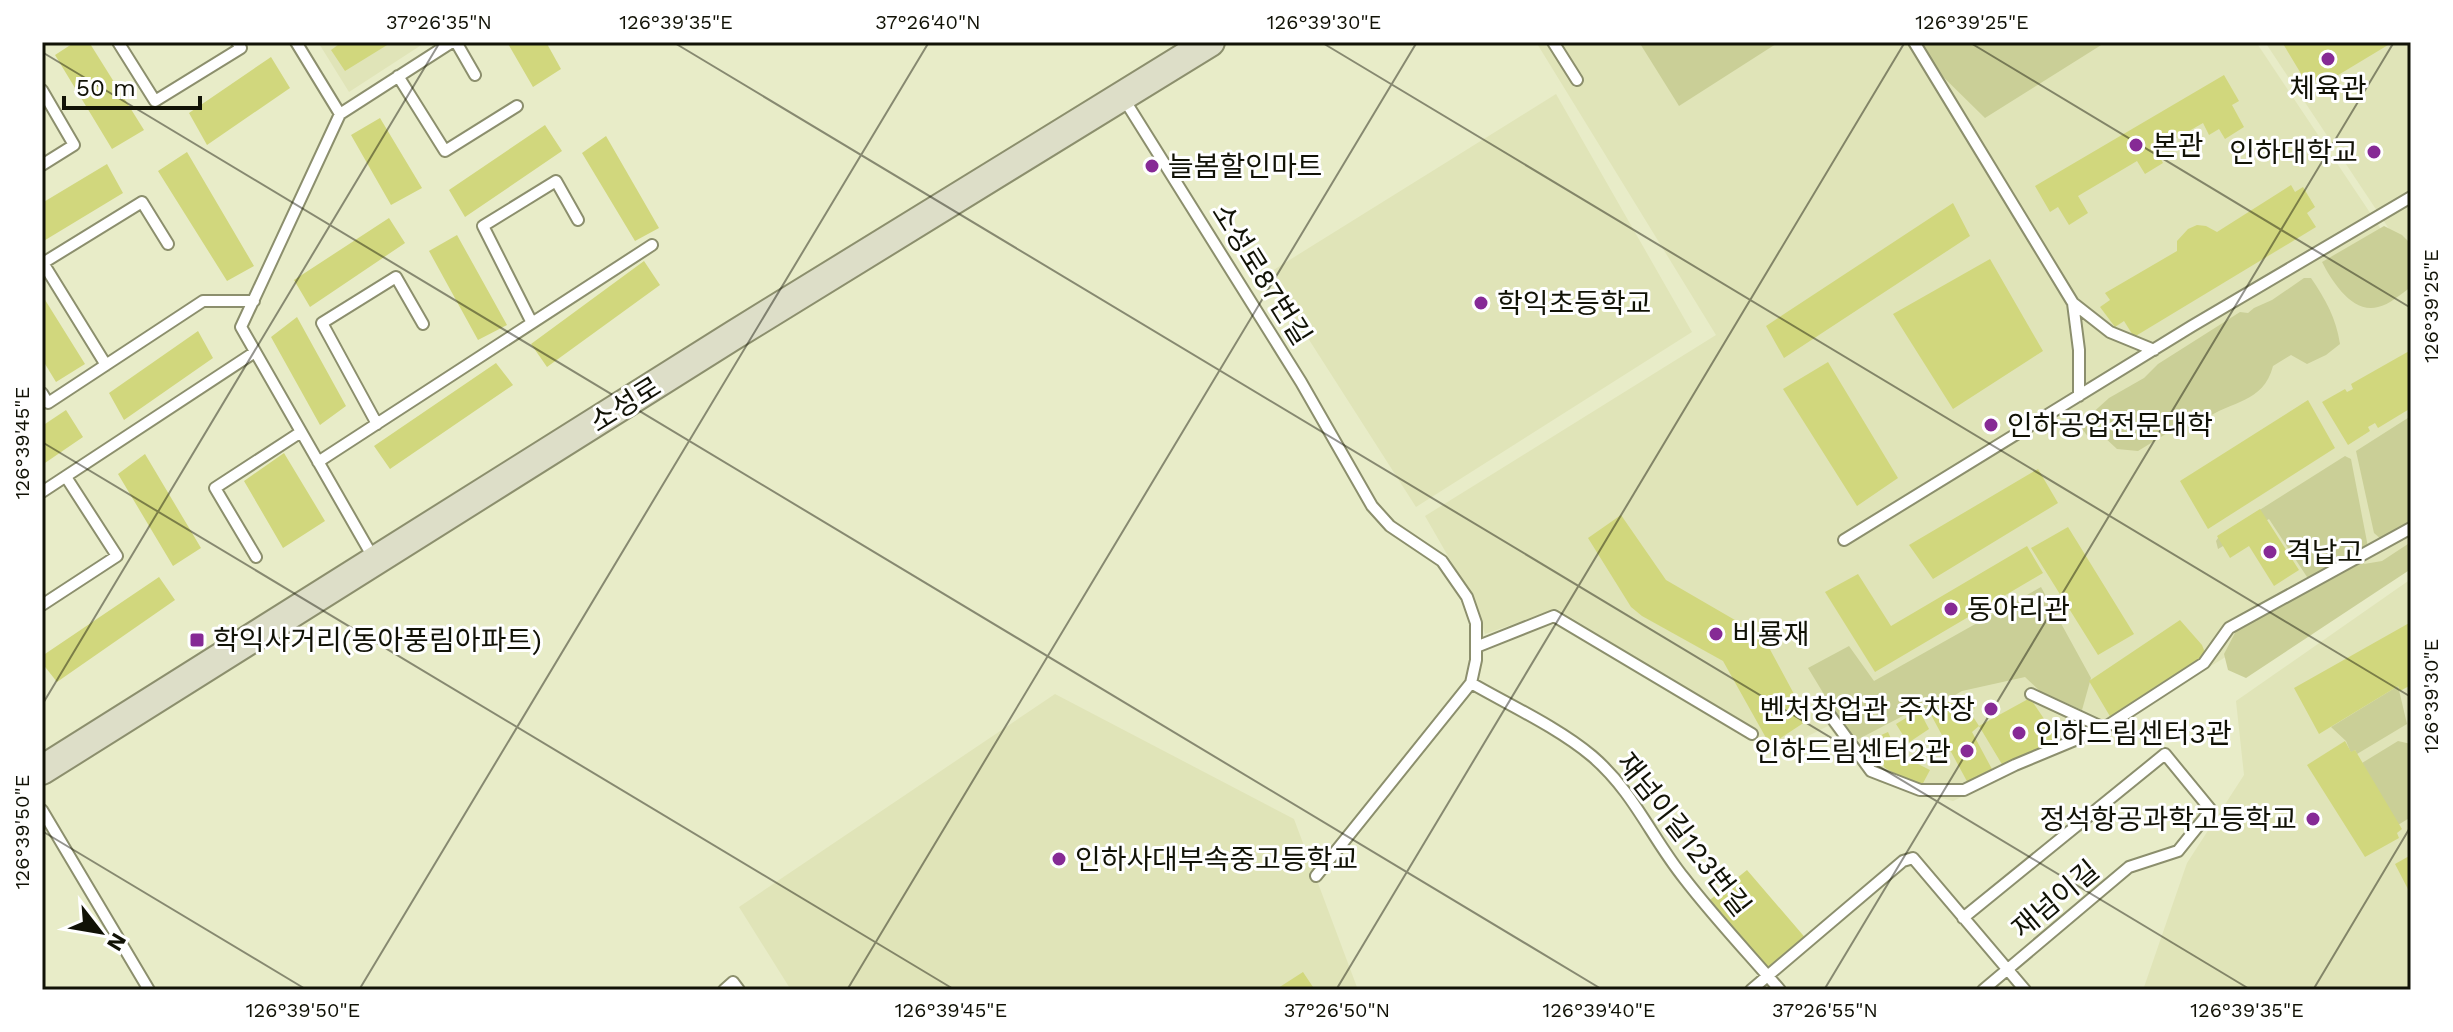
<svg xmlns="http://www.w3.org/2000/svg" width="2453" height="1032" viewBox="0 0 2453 1032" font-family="'Work Sans','Noto Sans KR',sans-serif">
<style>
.built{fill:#e0e4b8}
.green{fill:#cacf97}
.building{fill:#d1d77d}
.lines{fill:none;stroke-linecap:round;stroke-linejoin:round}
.service-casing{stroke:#8c8f6d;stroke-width:14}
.secondary-casing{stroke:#8c8f6d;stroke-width:32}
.service{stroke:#fff;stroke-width:10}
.secondary{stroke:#dddec8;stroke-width:28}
.ticks{fill:none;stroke:#111206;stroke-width:2;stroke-opacity:0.45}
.poi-dot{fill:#862a95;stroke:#fff;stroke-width:3}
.labels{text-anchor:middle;stroke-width:6;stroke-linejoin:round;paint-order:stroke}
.poi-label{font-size:28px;fill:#111206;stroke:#fff;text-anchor:start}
.street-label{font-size:28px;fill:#111206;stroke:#fff}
.neatline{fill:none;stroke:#111206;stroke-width:3}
.ticks-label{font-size:20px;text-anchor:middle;fill:#111206}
</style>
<rect width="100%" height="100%" fill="#e8ecc8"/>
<path class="built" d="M 318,42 L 426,42 L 349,92 Z
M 1536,42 L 2256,42 L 2411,274 L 2411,544 L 2114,725 L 1953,801 L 1879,782 L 1860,768 L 1828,726 L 1788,746 L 1762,752 L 1754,730 L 1557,609 L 1485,634 L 1475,603 L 1425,516 L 1716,335 Z
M 2265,42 L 2411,42 L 2411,262 Z
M 1556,94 L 1692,332 L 1416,507 L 1267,274 Z
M 2411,579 L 2411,990 L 2143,990 L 2187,863 L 2244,775 L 2236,701 Z
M 1055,694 L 1294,819 L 1358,990 L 791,990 L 739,907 Z"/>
<path class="green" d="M 1639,42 L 1779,42 L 1679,106 Z
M 1917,42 L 2106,42 L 1985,118 L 1929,63 Z
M 2384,226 L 2402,235 L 2411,244 L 2411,287 C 2402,293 2389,305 2378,307 C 2352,314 2332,281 2322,262 Z
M 2304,278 L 2311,278 C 2326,300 2336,318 2340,344 L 2326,355 L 2307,364 L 2291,355 L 2273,366 C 2263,404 2231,400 2204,420 L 2192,418 L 2138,451 L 2117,449 L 2103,436 L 2089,438 L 2079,425 L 2109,398 L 2144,378 L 2158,364 L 2240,312 L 2248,313 L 2254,308 L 2272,300 Z
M 2411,416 L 2411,528 L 2381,539 L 2374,533 L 2356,451 Z
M 2345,456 L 2351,459 L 2368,547 L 2364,564 L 2382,561 L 2411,542 L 2411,569 L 2246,678 L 2228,670 L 2224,654 L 2236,631 L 2311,583 L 2269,519 L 2218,549 L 2216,541 L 2220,535 Z
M 2041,587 L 2091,678 L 2082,710 L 2041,692 L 2025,677 L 1962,691 L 1931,709 L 1918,708 L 1853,742 L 1808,668 L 1849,646 L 1874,681 Z
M 2398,686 L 2407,724 L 2357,754 L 2355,750 L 2351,753 L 2346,741 L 2331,727 Z
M 2398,741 L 2411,744 L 2411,817 L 2398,825 L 2362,763 Z"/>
<path class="building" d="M 75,42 L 89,42 L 144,130 L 112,149 L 55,55 Z
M 342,42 L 392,42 L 345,71 L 331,50 Z
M 507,42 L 546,42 L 561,69 L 533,87 Z
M 2282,42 L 2393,42 L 2325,83 L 2303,77 Z
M 271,57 L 290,88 L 207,145 L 189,113 Z
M 2224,75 L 2239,101 L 2232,105 L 2244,127 L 2225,139 L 2219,129 L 2209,135 L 2203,123 L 2156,150 L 2163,163 L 2145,174 L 2137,161 L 2078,196 L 2088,213 L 2069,225 L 2058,207 L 2050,212 L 2035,186 Z
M 380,118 L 422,188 L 391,205 L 351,135 Z
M 545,125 L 562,151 L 465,217 L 449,190 Z
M 606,136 L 659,228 L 635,241 L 582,153 Z
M 187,152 L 254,266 L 227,281 L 158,171 Z
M 107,164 L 123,193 L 42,242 L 42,203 Z
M 2291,185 L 2295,192 L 2303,187 L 2315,207 L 2307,213 L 2316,227 L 2134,337 L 2124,321 L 2115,327 L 2100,307 L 2110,300 L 2105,293 L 2177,251 L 2177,241 L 2188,229 L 2197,225 L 2206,226 L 2217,232 Z
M 1953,203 L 1970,236 L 1784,358 L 1766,326 Z
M 389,218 L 405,243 L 310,307 L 294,280 Z
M 457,235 L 507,325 L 478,340 L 429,251 Z
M 1990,259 L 2043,351 L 1953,409 L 1893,314 Z
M 644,261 L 660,285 L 547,367 L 531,344 Z
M 42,295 L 85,364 L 56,382 L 42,359 Z
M 297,317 L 346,406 L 320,425 L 271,337 Z
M 198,331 L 213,358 L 124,420 L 109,393 Z
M 2411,350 L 2411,408 L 2378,428 L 2375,423 L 2368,427 L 2370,431 L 2348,445 L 2322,402 L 2345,389 L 2347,392 L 2353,389 L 2351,384 Z
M 1828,362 L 1898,478 L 1857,506 L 1783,389 Z
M 496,363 L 513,385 L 390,469 L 374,446 Z
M 2308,400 L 2335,448 L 2208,529 L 2180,481 Z
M 66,410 L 83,437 L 42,465 L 42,426 Z
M 284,453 L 325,521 L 283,548 L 244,481 Z
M 145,454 L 201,548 L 173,566 L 118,474 Z
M 2038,469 L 2058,503 L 1933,579 L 1909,545 Z
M 2260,509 L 2299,570 L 2274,586 L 2249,546 L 2230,558 L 2217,536 Z
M 1621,515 L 1666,580 L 1747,627 L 1766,642 L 1808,720 L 1770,745 L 1723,661 L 1642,616 L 1631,607 L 1588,538 Z
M 2068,527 L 2134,634 L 2098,655 L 2031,548 Z
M 2027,546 L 2043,573 L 1875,672 L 1825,592 L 1858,574 L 1891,626 Z
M 159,577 L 175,600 L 57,682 L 42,663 L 42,656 Z
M 2180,620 L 2202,645 L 2206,655 L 2111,718 L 2089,681 Z
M 2411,622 L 2411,685 L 2400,691 L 2398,686 L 2319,734 L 2294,688 Z
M 2030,698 L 2059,741 L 2003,766 L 1979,726 Z
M 1954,699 L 1958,706 L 1967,700 L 1975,708 L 1970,712 L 1979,726 L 1972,732 L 1993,771 L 1969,785 L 1930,713 Z
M 1919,710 L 1929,729 L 1908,743 L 1896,724 Z
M 1888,732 L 1898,754 L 1930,770 L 1921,787 L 1885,768 L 1870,740 Z
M 2345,741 L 2351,752 L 2355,750 L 2402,829 L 2397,833 L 2399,838 L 2365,857 L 2307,765 Z
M 2411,855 L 2411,895 L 2395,864 Z
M 1747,870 L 1808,941 L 1768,976 L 1706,903 Z
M 1303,972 L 1315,990 L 1275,990 Z"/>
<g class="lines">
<g class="service-casing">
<path id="service" d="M 118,42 L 155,101 L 241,48 L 237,42
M 296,42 L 340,114 L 241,327 L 374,559
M 456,42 L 475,75
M 1553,42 L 1577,80
M 1914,42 L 2073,303 L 2079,350 L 2079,396
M 398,76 L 445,151 L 517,106
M 1124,99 L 1301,382 L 1372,506 L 1390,526 L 1442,561 L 1467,597 L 1476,623 L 1476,660 L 1471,683 L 1316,876
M 340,114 L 452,42
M 42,165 L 74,145 L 42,90
M 2073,303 L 2110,332 L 2154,350
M 532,323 L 483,226 L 556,181 L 578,220
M 106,365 L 43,263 L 142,202 L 168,244
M 42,393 L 48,403 L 203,301 L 254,301
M 377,424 L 322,323 L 396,277 L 423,324
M 318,462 L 652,245
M 42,492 L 255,352
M 1844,540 L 2192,326 L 2411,197
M 256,557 L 215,488 L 301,432
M 42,605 L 117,556 L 66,477
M 1476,647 L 1554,616 L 1752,734 L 1554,616
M 1471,683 C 1511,706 1557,727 1592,756 C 1634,792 1651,837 1684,878 C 1714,917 1748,953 1780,990
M 2031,694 L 2104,728 L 2204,663 L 2229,628 L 2411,528
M 1829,714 L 1871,771 L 1920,790 L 1964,790 L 2015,765 L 2104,728
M 42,810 L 149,990
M 1963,918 L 2165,754 L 2211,810 L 2178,851 L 2129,867 L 1983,990
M 724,990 L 733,982 L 739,990
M 1751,990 L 1903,861 L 1913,858 L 2025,990"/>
</g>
<g class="secondary-casing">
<path id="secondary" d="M 42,770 L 734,335 L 1210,42"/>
</g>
<use href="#service" class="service"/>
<use href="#secondary" class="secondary"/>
</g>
<path class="ticks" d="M 673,42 L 2251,990M 1321,42 L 2411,697M 1969,42 L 2411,308M 42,52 L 1603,990M 42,442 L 955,990M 42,705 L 440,42M 42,831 L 307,990M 359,990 L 929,42M 847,990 L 1417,42M 1336,990 L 1905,42M 1824,990 L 2394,42M 2313,990 L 2411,826"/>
<g class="poi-dot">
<circle cx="2328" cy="59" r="8"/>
<circle cx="2136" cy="145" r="8"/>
<circle cx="2374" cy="152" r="8"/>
<circle cx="1152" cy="166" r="8"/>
<circle cx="1481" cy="303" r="8"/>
<circle cx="1991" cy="425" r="8"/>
<circle cx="2270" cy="552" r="8"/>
<circle cx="1951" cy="609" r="8"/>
<circle cx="1716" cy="634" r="8"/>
<rect x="189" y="632" width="16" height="16" rx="4"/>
<circle cx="1991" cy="709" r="8"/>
<circle cx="2019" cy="733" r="8"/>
<circle cx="1967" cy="751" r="8"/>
<circle cx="2313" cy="819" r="8"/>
<circle cx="1059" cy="859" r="8"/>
</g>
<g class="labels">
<g class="poi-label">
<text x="2328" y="98" text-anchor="middle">체육관</text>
<text x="2152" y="155">본관</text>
<text x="2358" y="162" text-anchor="end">인하대학교</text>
<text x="1168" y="176">늘봄할인마트</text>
<text x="1497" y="313">학익초등학교</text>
<text x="2007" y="435">인하공업전문대학</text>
<text x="2286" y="562">격납고</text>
<text x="1967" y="619">동아리관</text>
<text x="1732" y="644">비룡재</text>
<text x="213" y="650">학익사거리(동아풍림아파트)</text>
<text x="1975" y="719" text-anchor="end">벤처창업관 주차장</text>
<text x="2035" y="743">인하드림센터3관</text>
<text x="1951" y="761" text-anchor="end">인하드림센터2관</text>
<text x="2297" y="829" text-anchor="end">정석항공과학고등학교</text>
<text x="1075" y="869">인하사대부속중고등학교</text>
</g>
<g class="street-label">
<text transform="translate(1262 274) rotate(58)" y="10">소성로87번길</text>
<text transform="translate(625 404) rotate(-32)" y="10">소성로</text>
<text transform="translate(1684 834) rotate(52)" y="10">재넘이길123번길</text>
<text transform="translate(2055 899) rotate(-40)" y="10">재넘이길</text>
</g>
</g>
<rect width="2453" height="1032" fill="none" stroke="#ffffff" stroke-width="88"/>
<g transform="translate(100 932) rotate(121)" stroke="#ffffff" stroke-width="6" paint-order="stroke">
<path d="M0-6L14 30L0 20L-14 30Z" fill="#111206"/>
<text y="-12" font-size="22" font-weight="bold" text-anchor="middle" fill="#111206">N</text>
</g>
<path d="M64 96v12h136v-12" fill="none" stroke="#111206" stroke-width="4"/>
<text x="76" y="96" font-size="24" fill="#111206" stroke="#ffffff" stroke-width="6" paint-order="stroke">50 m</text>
<rect x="44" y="44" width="2365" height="944" class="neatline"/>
<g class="ticks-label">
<text x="439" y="29">37°26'35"N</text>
<text x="676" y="29">126°39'35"E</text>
<text x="928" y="29">37°26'40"N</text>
<text x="1324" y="29">126°39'30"E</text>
<text x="1972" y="29">126°39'25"E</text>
<text transform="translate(2431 306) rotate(-90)" y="7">126°39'25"E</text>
<text transform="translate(22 443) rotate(-90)" y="7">126°39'45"E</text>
<text transform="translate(2431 696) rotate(-90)" y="7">126°39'30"E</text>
<text transform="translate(22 832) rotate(-90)" y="7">126°39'50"E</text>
<text x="303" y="1017">126°39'50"E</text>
<text x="951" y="1017">126°39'45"E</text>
<text x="1337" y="1017">37°26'50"N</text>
<text x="1599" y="1017">126°39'40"E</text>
<text x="1825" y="1017">37°26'55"N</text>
<text x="2247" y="1017">126°39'35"E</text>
</g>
</svg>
